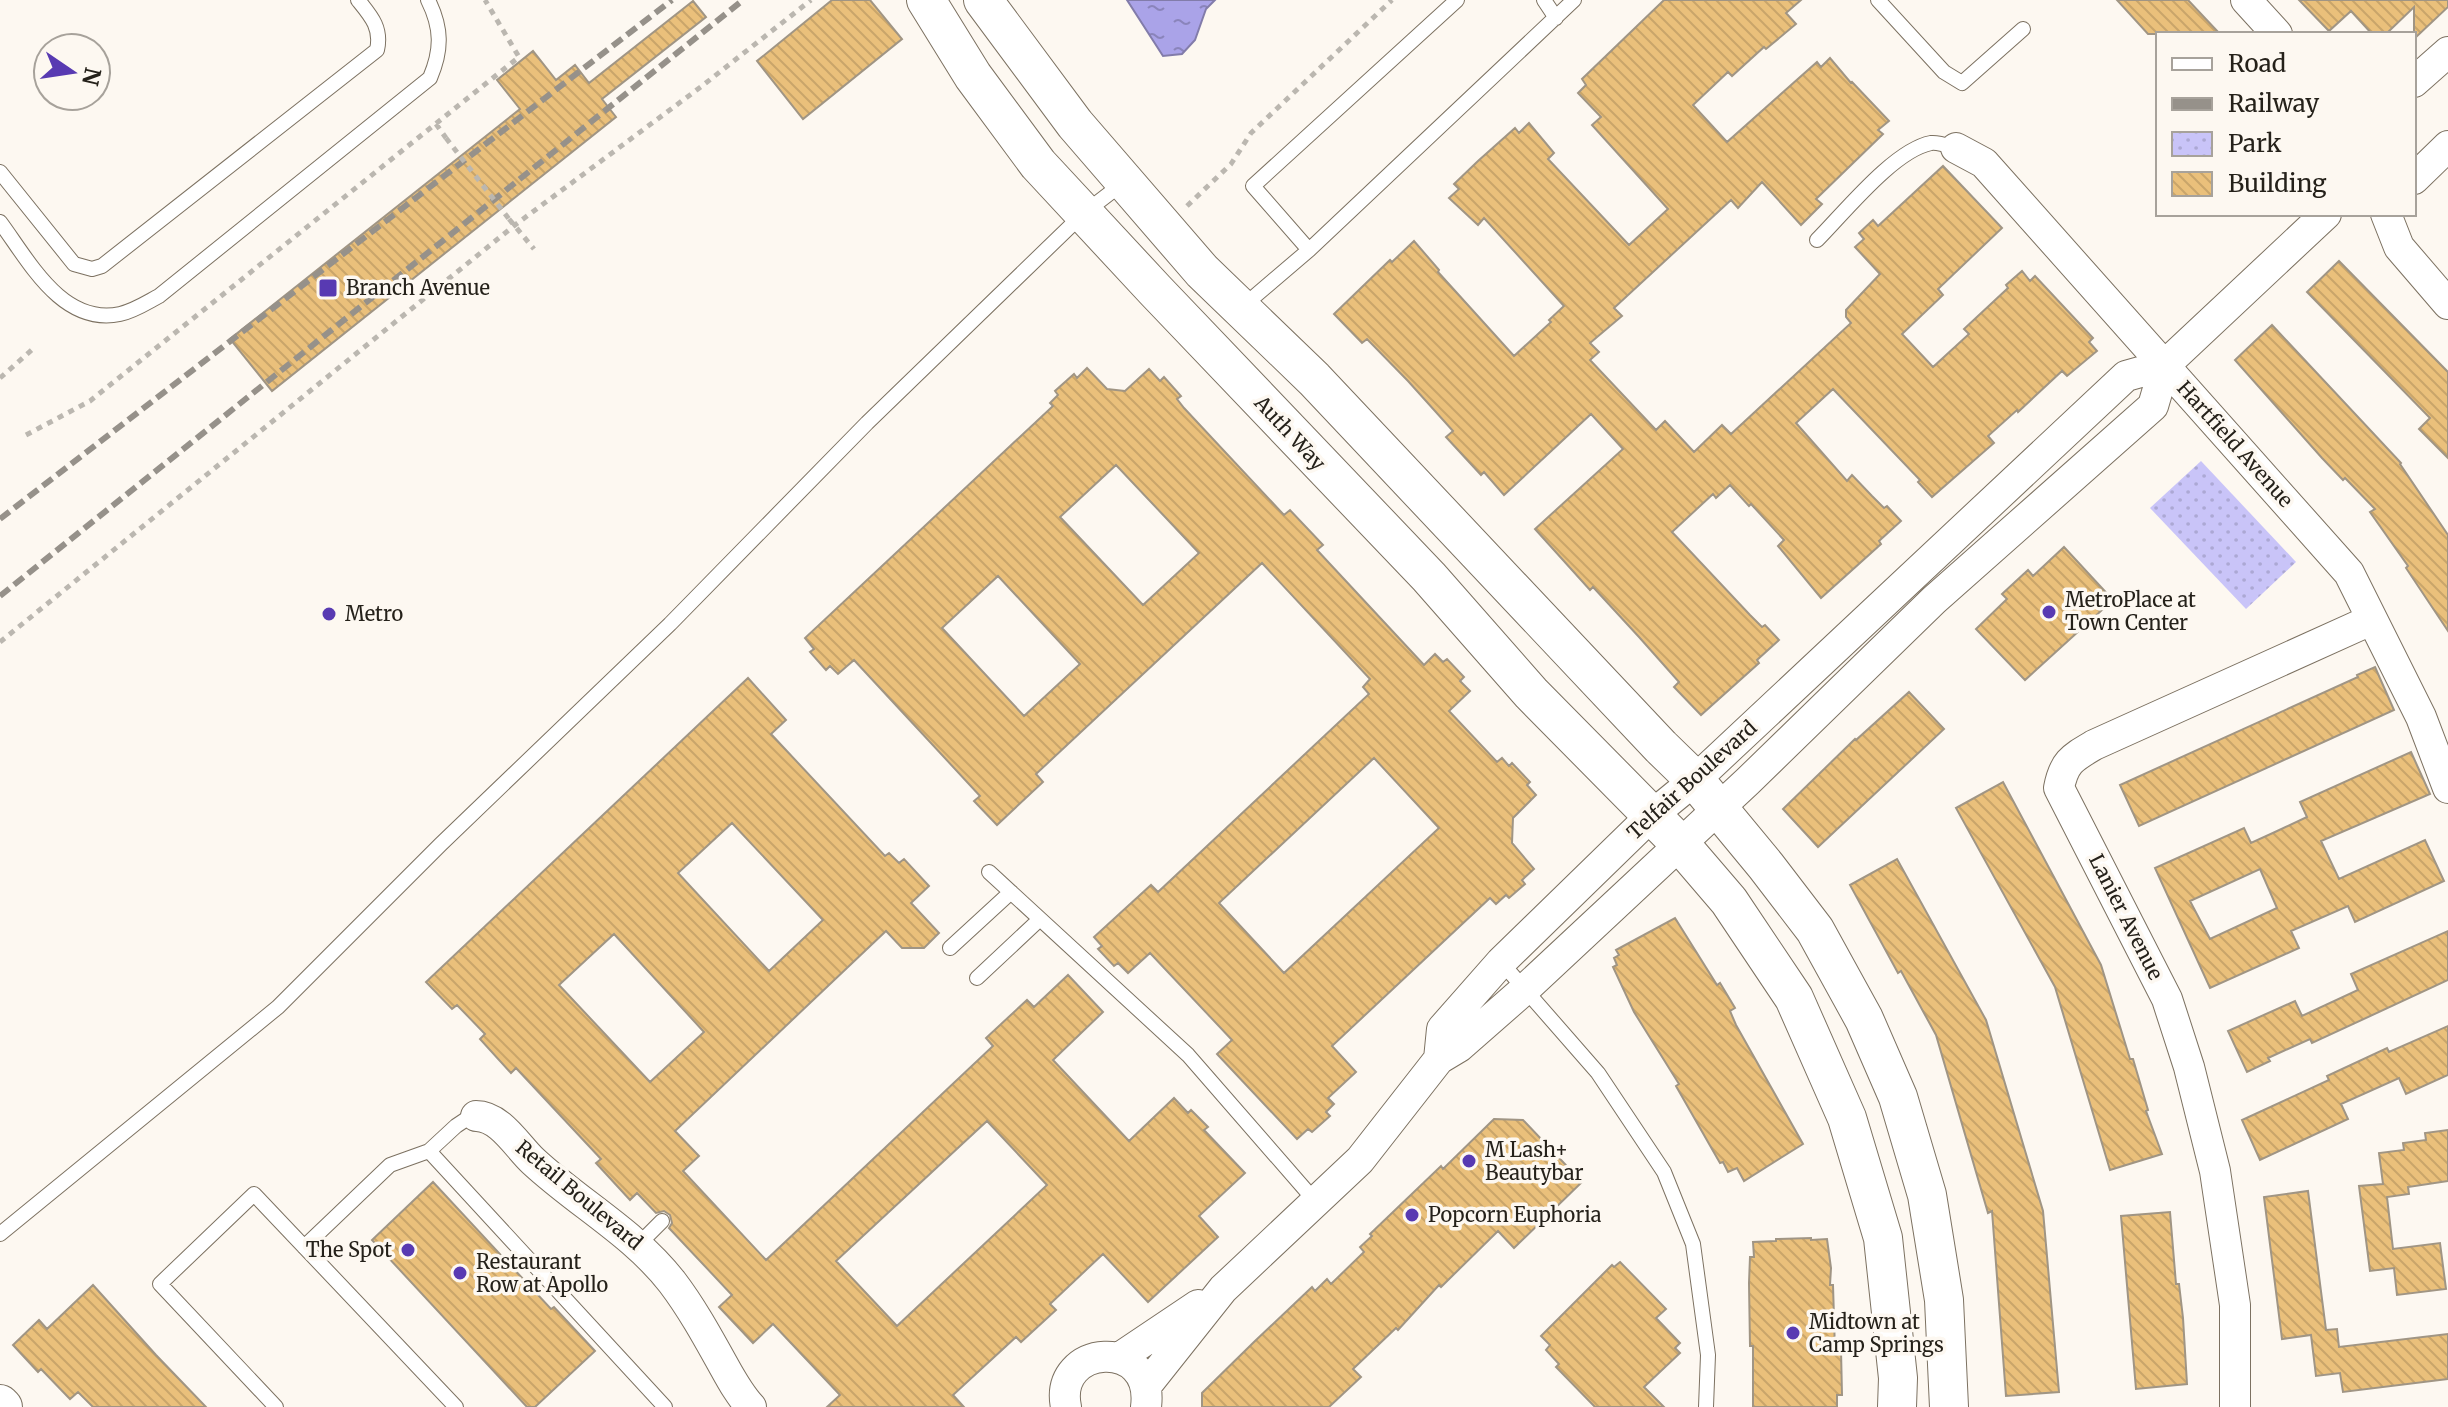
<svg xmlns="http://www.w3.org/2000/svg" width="2448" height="1407" viewBox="0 0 2448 1407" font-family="Merriweather,serif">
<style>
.park{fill:url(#park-dots)}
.water{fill:url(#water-ripples);stroke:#827caa;stroke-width:2}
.building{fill:url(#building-back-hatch);stroke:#a09584;stroke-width:2;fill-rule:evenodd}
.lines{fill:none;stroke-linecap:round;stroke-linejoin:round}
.service-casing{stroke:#7c7161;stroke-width:16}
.minor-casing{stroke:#7c7161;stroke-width:32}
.tertiary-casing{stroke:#7c7161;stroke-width:40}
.path{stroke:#bbb7b0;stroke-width:5;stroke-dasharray:6 6;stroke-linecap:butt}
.service{stroke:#fff;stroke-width:14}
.minor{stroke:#fff;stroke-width:30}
.tertiary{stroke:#fff;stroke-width:38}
.rail{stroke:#96918a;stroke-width:6;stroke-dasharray:12 6;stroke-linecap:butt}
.path-bridge{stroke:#bbb7b0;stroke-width:5;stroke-dasharray:6 6;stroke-linecap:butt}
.poi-dot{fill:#583ab2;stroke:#fdf8f1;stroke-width:3}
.labels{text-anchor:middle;stroke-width:7;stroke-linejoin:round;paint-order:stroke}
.poi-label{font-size:20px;fill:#25211a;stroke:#fdf8f1;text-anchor:start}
.street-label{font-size:20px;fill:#25211a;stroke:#fdf8f1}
</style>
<defs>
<pattern id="park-dots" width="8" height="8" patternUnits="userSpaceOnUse" patternTransform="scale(2)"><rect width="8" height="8" fill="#c9c4f8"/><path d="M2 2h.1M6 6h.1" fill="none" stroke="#aca8d4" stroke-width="1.8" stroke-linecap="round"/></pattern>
<pattern id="water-ripples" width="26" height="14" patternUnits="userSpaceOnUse" patternTransform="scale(2)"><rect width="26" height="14" fill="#aaa3e8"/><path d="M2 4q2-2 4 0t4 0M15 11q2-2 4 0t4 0" fill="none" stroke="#8a84bb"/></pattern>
<pattern id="building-back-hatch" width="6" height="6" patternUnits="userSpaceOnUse" patternTransform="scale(2)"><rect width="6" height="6" fill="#eac07b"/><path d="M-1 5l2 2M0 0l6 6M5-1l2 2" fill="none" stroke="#c9a56a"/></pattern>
</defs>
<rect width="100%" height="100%" fill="#fdf8f1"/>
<path class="park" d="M 2201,461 L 2296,562 L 2246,609 L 2150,508 Z"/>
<path class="water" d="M 1127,0 L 1215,0 L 1206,9 L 1195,40 L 1182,54 L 1163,56 Z"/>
<path class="building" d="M 832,0 L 870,0 L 902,39 L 803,119 L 757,61 Z
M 1664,0 L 1801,0 L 1786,13 L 1796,24 L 1766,49 L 1764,47 L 1732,76 L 1728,72 L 1693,105 L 1727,142 L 1817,62 L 1821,67 L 1830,58 L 1851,83 L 1852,82 L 1889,121 L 1878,130 L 1883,134 L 1816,199 L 1822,204 L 1801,225 L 1762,182 L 1738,208 L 1731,200 L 1614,308 L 1622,316 L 1590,343 L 1599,352 L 1590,360 L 1656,430 L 1665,421 L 1694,452 L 1722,425 L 1731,434 L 1851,323 L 1846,317 L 1846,310 L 1880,274 L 1855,247 L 1864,239 L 1859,233 L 1873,220 L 1878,226 L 1943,166 L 2002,228 L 1938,289 L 1943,295 L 1902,334 L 1933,367 L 1969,334 L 1964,329 L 2008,288 L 2006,285 L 2022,271 L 2030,281 L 2035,276 L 2093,338 L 2089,342 L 2097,351 L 2067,376 L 2062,371 L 2018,412 L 2017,410 L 1988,436 L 1994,443 L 1932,497 L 1918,482 L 1920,480 L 1833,389 L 1796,423 L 1847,481 L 1852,475 L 1872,496 L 1884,508 L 1887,506 L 1901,521 L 1879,541 L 1881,544 L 1821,598 L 1778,546 L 1784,540 L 1751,504 L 1749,506 L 1730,485 L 1716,498 L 1713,494 L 1672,532 L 1750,615 L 1762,627 L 1765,625 L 1779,640 L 1757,660 L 1759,663 L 1701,715 L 1674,687 L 1679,682 L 1639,637 L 1593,587 L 1590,590 L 1535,529 L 1623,449 L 1591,414 L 1504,495 L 1484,472 L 1481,475 L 1446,437 L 1453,431 L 1408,381 L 1367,339 L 1362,343 L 1334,314 L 1390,260 L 1392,262 L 1414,241 L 1439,270 L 1438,272 L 1514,356 L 1551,322 L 1549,320 L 1564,306 L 1484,218 L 1478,225 L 1449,198 L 1459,189 L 1454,184 L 1478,161 L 1515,128 L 1519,133 L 1529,123 L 1554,153 L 1548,159 L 1629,245 L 1668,209 L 1592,125 L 1601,117 L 1578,93 L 1586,85 L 1582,79 Z
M 2117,0 L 2188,0 L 2220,34 L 2148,34 Z
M 2299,0 L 2448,0 L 2448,7 L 2414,39 L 2414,7 L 2386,34 L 2372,34 L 2351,11 L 2329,31 Z
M 693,1 L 706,17 L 602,99 L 616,117 L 272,391 L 230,339 L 520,109 L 497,80 L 533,51 L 556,80 L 575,65 L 589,83 Z
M 2339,261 L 2448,372 L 2448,458 L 2419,429 L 2430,418 L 2307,292 Z
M 2272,325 L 2401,463 L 2400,464 L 2448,535 L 2448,631 L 2406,568 L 2408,566 L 2370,512 L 2375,509 L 2345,478 L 2343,480 L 2322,458 L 2235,360 Z
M 1087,368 L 1107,389 L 1125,391 L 1149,369 L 1160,381 L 1164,377 L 1181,396 L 1177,399 L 1184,408 L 1284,515 L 1290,510 L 1323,545 L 1317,550 L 1424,665 L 1435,654 L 1443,662 L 1447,659 L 1464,677 L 1460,681 L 1470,691 L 1449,711 L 1497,762 L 1502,758 L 1509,766 L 1512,763 L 1530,782 L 1527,785 L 1536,795 L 1513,818 L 1512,843 L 1534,869 L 1522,880 L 1525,884 L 1509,898 L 1506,895 L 1496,904 L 1490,898 L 1332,1046 L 1356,1072 L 1328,1098 L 1334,1104 L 1326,1112 L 1330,1116 L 1312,1132 L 1308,1129 L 1297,1139 L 1217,1054 L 1232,1040 L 1150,953 L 1128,973 L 1118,963 L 1114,966 L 1098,949 L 1102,946 L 1094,937 L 1151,885 L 1158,892 L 1369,694 L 1363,687 L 1370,679 L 1262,563 L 1036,774 L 1043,782 L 997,825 L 974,801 L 980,796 L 854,660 L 838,674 L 830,666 L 826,670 L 810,652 L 814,649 L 805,638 L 1053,406 L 1050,403 L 1058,395 L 1055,391 L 1074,374 L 1077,378 ZM 1116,465 L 1199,553 L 1143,605 L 1060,517 ZM 998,576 L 1080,664 L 1024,716 L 942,628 ZM 1374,758 L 1439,828 L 1284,973 L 1219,903 Z
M 2064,547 L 2113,600 L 2025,680 L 1976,629 L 2007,599 L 2002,594 L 2028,570 L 2033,576 Z
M 2375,667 L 2394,710 L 2139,826 L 2120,785 L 2358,677 L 2357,675 Z
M 748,678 L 786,720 L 771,734 L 885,856 L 889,853 L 899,863 L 904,859 L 929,886 L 911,903 L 939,933 L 924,948 L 902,948 L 886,931 L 675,1131 L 699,1156 L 683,1171 L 766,1260 L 993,1046 L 986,1038 L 1027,1000 L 1034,1007 L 1068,975 L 1103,1012 L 1053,1060 L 1129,1141 L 1174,1098 L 1188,1113 L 1191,1110 L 1208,1127 L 1204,1130 L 1245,1173 L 1199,1216 L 1218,1237 L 1148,1302 L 1103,1254 L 1050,1304 L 1056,1310 L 1021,1342 L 1016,1337 L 953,1395 L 964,1407 L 827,1407 L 840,1395 L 773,1324 L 753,1343 L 719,1307 L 732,1295 L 669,1228 L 672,1223 L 670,1215 L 664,1211 L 656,1213 L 637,1193 L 630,1200 L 596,1163 L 601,1159 L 516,1068 L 511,1073 L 480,1039 L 485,1034 L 457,1005 L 452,1009 L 426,982 ZM 732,823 L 823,920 L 769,971 L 678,873 ZM 614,934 L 704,1032 L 650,1082 L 559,985 ZM 987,1121 L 1047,1185 L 897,1326 L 836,1261 Z
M 1909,692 L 1944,729 L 1818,847 L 1783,809 L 1855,739 L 1856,740 Z
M 2411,752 L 2430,794 L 2321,841 L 2339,879 L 2425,840 L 2444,881 L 2355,922 L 2348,906 L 2291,931 L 2299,948 L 2210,988 L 2155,868 L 2244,828 L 2251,843 L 2275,832 L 2307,817 L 2300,802 ZM 2260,869 L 2277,908 L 2210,939 L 2190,901 Z
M 2003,782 L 2101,965 L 2130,1059 L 2133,1059 L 2148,1110 L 2146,1111 L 2162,1154 L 2110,1170 L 2055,987 L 1956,808 Z
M 1897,859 L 1986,1020 L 2043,1211 L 2059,1392 L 2006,1396 L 1992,1211 L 1988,1213 L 1936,1035 L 1901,971 L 1898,973 L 1850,885 Z
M 1675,918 L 1717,985 L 1720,983 L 1735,1008 L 1730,1011 L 1736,1025 L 1803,1144 L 1744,1181 L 1737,1168 L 1728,1172 L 1723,1162 L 1720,1163 L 1676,1086 L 1679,1084 L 1634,1012 L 1613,967 L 1617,965 L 1614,958 L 1619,955 L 1616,950 Z
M 2448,931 L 2448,980 L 2312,1043 L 2310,1039 L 2268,1058 L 2270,1061 L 2247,1072 L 2228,1031 L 2295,1001 L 2302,1016 L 2358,990 L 2351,974 Z
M 2448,1026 L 2448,1075 L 2406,1094 L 2399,1078 L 2341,1104 L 2348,1119 L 2260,1160 L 2242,1120 L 2329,1080 L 2327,1076 L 2387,1048 L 2389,1052 Z
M 1494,1119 L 1523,1120 L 1582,1182 L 1514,1248 L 1498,1231 L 1441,1287 L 1439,1285 L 1398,1330 L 1396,1328 L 1353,1369 L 1361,1377 L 1329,1407 L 1202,1407 L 1202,1393 L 1255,1341 L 1312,1287 L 1315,1291 L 1327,1279 L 1331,1284 L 1364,1252 L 1360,1247 L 1372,1236 L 1370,1234 L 1441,1166 L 1443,1169 Z
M 2448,1130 L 2448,1181 L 2408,1187 L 2409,1194 L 2387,1197 L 2393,1249 L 2440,1243 L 2446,1289 L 2397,1295 L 2394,1268 L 2370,1271 L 2359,1186 L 2383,1184 L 2379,1153 L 2404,1150 L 2403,1143 L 2426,1140 L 2425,1133 Z
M 433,1182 L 551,1309 L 554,1307 L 595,1351 L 535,1407 L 527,1407 L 372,1240 Z
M 2308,1191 L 2326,1330 L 2337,1329 L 2339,1347 L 2448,1334 L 2448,1379 L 2343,1392 L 2340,1373 L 2316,1376 L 2311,1335 L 2282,1339 L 2264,1197 Z
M 2170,1212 L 2176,1284 L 2179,1284 L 2183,1318 L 2187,1384 L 2136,1389 L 2121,1216 Z
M 1811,1238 L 1811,1240 L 1827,1239 L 1831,1268 L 1830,1285 L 1833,1285 L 1835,1351 L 1841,1350 L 1842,1395 L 1837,1395 L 1837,1407 L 1753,1407 L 1753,1346 L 1750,1346 L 1749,1283 L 1750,1257 L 1754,1257 L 1753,1242 L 1776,1241 L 1776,1239 Z
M 1620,1262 L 1666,1309 L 1656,1318 L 1680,1343 L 1675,1348 L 1680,1353 L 1644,1387 L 1664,1407 L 1595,1407 L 1556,1367 L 1559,1364 L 1546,1350 L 1550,1345 L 1541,1336 L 1612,1265 L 1614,1267 Z
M 93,1285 L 156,1355 L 206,1407 L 93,1407 L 78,1392 L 70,1399 L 41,1369 L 38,1372 L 13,1345 L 39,1320 L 47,1329 Z"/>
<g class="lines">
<g class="service-casing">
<path id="service" d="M 1544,0 L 1556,18
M 1878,0 L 1944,72 L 1962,83 L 2023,29
M 0,172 L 74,264 L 92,269 L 102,266 L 377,50 C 382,28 371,16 358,0
M 0,222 C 29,261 62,326 120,314 C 134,311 146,303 159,296 L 430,78 C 442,50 442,28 428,0
M 1817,240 C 1844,213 1894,150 1931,143 C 1938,142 1949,146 1956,148
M 1309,250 L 1253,186 L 1457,0
M 1241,308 L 1309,250 L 1574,0
M 989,872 L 1188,1055 L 1316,1202
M 950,948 L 1011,892
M 1501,962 L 1598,1073 L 1664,1172 L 1693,1244 L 1708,1355 L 1706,1407
M 977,978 L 1040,919
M 429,1151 L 665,1407
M 0,1234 L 278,1007 L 441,844 L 670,624 L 867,423 L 1084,213 L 1123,183
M 639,1244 L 662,1221
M 304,1247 L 390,1165 L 429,1151 L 456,1126 L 465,1120 L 476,1116
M 276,1407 L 160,1284 L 254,1194 L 456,1407"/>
</g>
<g class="minor-casing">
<path id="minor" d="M 2246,0 L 2277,34
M 2414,82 L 2448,52
M 1956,148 L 1984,163 L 2349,573 L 2421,717 L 2448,788
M 2414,179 L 2448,146
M 2386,214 L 2399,247 L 2448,304
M 1439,1059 L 1442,1029 L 1501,962 L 1651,816 L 1695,780 L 2126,376 L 2165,365 L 2326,214
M 476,1116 C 500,1116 517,1146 533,1161 C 578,1203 634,1233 672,1282 C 691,1307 706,1334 721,1361 C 730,1377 738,1393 751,1407
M 1119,1358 L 1198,1305
M 1146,1386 L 1223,1289 L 1360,1160 L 1439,1059 L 1459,1047 L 1524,990 L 1748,781 L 1934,600 L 2153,406 L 2165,365
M 1066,1407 C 1053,1344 1155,1336 1146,1407
M 2235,1407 L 2235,1305 L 2215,1171 L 2189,1067 L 2167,999 L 2059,788 C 2064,762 2072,758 2094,745 L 2371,620"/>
</g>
<g class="tertiary-casing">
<path id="tertiary" d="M 926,0 L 973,76 L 1038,164 L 1155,290 L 1429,577 L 1531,693 L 1681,845 L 1729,901 L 1794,998 L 1847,1118 L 1883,1238 L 1898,1378 L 1897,1407
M 983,0 L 1075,124 L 1202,271 L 1314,379 L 1661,747 L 1695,780 L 1766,866 L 1815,930 L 1864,1019 L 1898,1097 L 1927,1195 L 1944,1300 L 1949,1407
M 0,1404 L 3,1407"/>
</g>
<path class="path" d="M 436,124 L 446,138
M 1187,206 L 1231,164 L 1251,133 L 1392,0
M 509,219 L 534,249
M 0,378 L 34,348
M 26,435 L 90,401 L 519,57 L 485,0
M 0,642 L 515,225 L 702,86 L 811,0"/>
<use href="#service" class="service"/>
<use href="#minor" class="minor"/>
<use href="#tertiary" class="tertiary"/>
<path class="rail" d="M 0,519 L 672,0
M 0,596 L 743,0"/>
<path class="path-bridge" d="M 446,138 L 509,219"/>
</g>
<g class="poi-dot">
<rect x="318" y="278" width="20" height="20" rx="4"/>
<circle cx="2049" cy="612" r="8"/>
<circle cx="329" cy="614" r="8"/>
<circle cx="1469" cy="1161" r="8"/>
<circle cx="1412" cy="1215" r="8"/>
<circle cx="408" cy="1250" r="8"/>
<circle cx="460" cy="1273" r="8"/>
<circle cx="1793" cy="1333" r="8"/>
</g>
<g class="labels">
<g class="poi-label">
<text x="346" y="295">Branch Avenue</text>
<text x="2065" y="607">MetroPlace at<tspan x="2065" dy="23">Town Center</tspan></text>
<text x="345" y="621">Metro</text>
<text x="1485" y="1157">M Lash+<tspan x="1485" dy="23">Beautybar</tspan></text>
<text x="1428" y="1222">Popcorn Euphoria</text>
<text x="392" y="1257" text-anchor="end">The Spot</text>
<text x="476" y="1269">Restaurant<tspan x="476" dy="23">Row at Apollo</tspan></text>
<text x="1809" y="1329">Midtown at<tspan x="1809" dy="23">Camp Springs</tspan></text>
</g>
<g class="street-label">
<text transform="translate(1290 433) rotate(47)" y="7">Auth Way</text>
<text transform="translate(2235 444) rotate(48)" y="7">Hartfield Avenue</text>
<text transform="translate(1692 780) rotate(-42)" y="7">Telfair Boulevard</text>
<text transform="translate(2126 917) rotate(63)" y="7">Lanier Avenue</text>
<text transform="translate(579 1195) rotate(40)" y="7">Retail Boulevard</text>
</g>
</g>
<rect x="2156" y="32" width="260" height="184" fill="#fdf8f1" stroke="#a7a29b" stroke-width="2"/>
<rect x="2172" y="58" width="40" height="12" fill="#ffffff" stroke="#a7a29b" stroke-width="2"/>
<text x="2228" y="72" font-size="24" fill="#25211a">Road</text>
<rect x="2172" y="98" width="40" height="12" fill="#96918a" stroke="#a7a29b" stroke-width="2"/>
<text x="2228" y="112" font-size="24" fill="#25211a">Railway</text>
<rect x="2172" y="132" width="40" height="24" fill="url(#park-dots)" stroke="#a7a29b" stroke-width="2"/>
<text x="2228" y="152" font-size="24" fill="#25211a">Park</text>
<rect x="2172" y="172" width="40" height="24" fill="url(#building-back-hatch)" stroke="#a7a29b" stroke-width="2"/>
<text x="2228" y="192" font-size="24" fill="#25211a">Building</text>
<g transform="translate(72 72) rotate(103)"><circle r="38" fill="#fdf8f1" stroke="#a7a29b" stroke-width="2"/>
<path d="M0-6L14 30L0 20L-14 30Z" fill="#583ab2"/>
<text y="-12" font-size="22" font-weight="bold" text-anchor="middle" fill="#25211a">N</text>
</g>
</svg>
